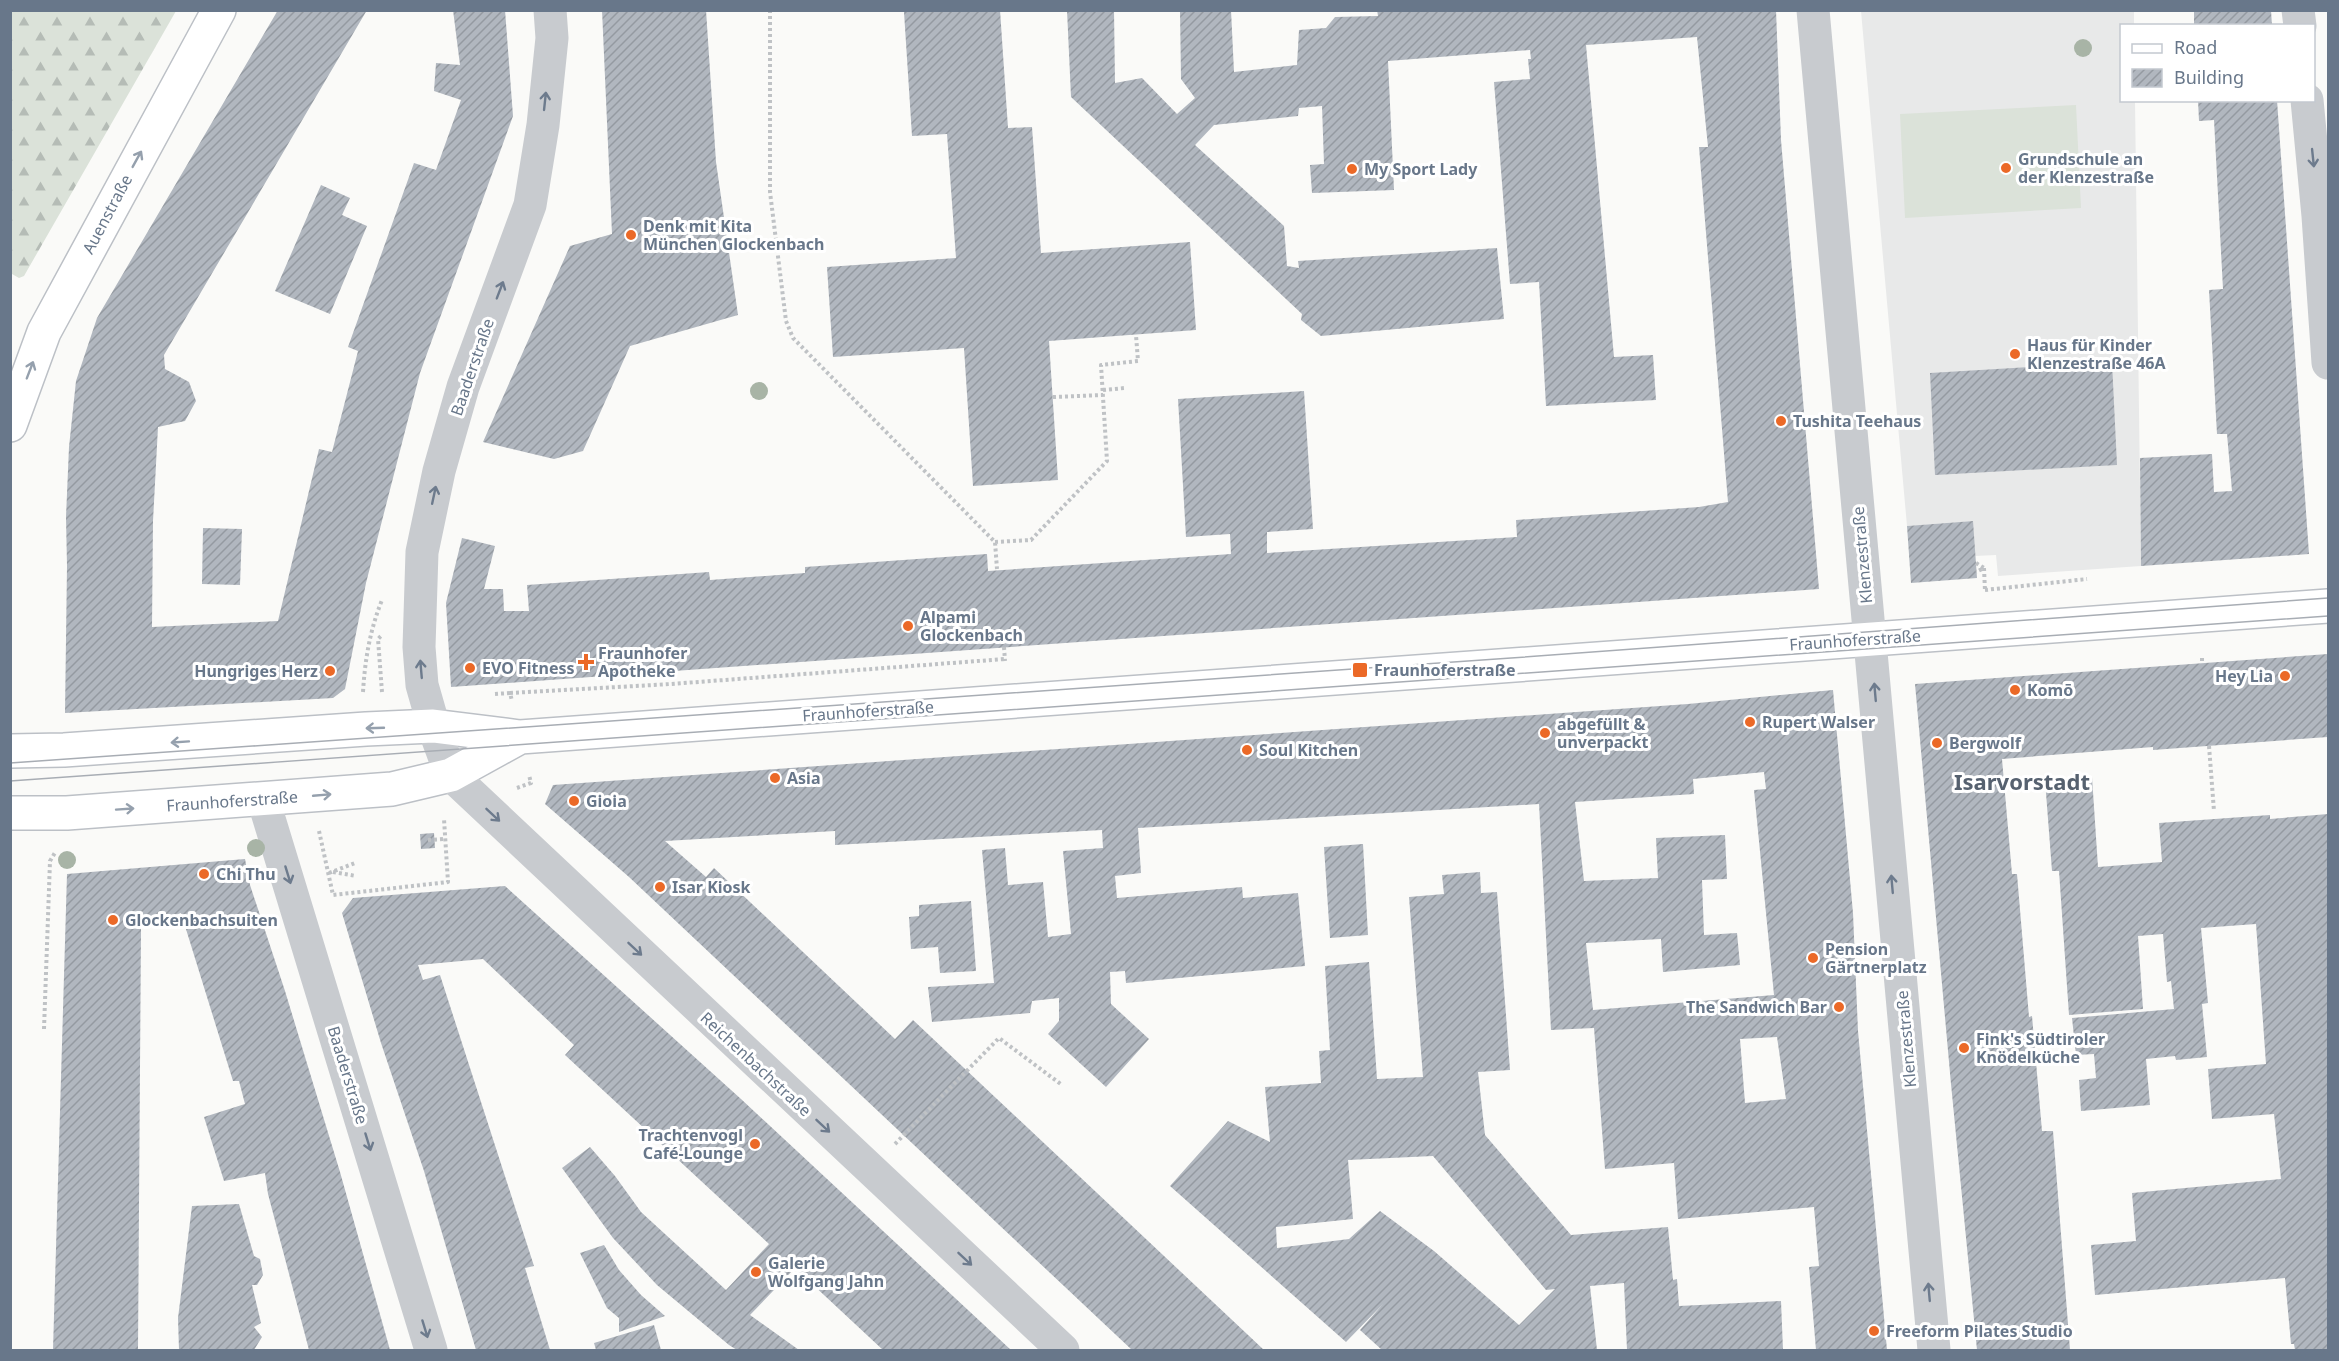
<svg xmlns="http://www.w3.org/2000/svg" width="2339" height="1361" viewBox="0 0 2339 1361" font-family="'Noto Sans',sans-serif">
<style>
.built{fill:#e8e9e9}
.forest{fill:url(#forest-firs)}
.pitch{fill:#dbe2d9}
.building{fill:url(#building-hatch);fill-rule:evenodd}
.lines{fill:none;stroke-linecap:round;stroke-linejoin:round}
.secondary-casing{stroke:#bcc0c6;stroke-width:36}
.path{stroke:#bfc2c5;stroke-width:4;stroke-dasharray:3 3;stroke-linecap:butt}
.minor{stroke:#c8cbcf;stroke-width:33}
.secondary{stroke:#fff;stroke-width:33}
.tram{stroke:#a8adb4;stroke-width:1.5}
.tree{fill:#a8b4a6}
.oneway{stroke:#6d7b8d}
.oneway2{stroke:#95a0ad}
.poi-dot{fill:#eb6927;stroke:#fff;stroke-width:2}
.labels{text-anchor:middle;stroke-width:6;stroke-linejoin:round;paint-order:stroke}
.poi-label{font-size:16px;font-weight:bold;fill:#68778a;stroke:#fff;text-anchor:start}
.street-label{font-size:16px;fill:#68778a;stroke:#fff}
.district-label{font-size:22px;font-weight:bold;fill:#56616f;stroke:#fff}
</style>
<defs>
<pattern id="forest-firs" width="22" height="20" patternUnits="userSpaceOnUse" patternTransform="scale(1.5)"><rect width="22" height="20" fill="#dbe2d9"/><path d="M5 1l3.5 6h-7zM16 11l3.5 6h-7z" fill="#b5bcb6"/></pattern>
<pattern id="building-hatch" width="6" height="6" patternUnits="userSpaceOnUse" patternTransform="scale(1.5)"><rect width="6" height="6" fill="#b1b7bf"/><path d="M-1 1l2-2M0 6l6-6M5 7l2-2" fill="none" stroke="#949aa1"/></pattern>
</defs>
<rect width="100%" height="100%" fill="#fafaf8"/>
<path class="built" d="M 1861,11 L 2134,11 L 2134,25 L 2122,26 L 2122,100 L 2135,101 L 2141,566 L 1998,576 L 1996,555 L 1975,556 L 1972,521 L 1907,526 Z"/>
<path class="forest" d="M 10,11 L 176,11 L 28,269 L 24,276 L 19,278 L 12,274 L 10,270 Z"/>
<path class="pitch" d="M 2076,105 L 2081,208 L 1905,218 L 1900,114 Z"/>
<path class="building" d="M 278,10 L 367,10 L 164,355 L 165,369 L 189,382 L 196,401 L 185,421 L 158,427 L 153,521 L 152,627 L 278,621 L 319,449 L 332,452 L 358,351 L 348,347 L 414,163 L 436,170 L 461,100 L 434,91 L 436,63 L 460,65 L 453,10 L 505,10 L 513,116 L 420,373 L 366,583 L 345,689 L 333,698 L 65,713 L 67,566 L 66,517 L 69,447 L 76,381 L 97,318 Z
M 602,10 L 706,10 L 716,162 L 738,315 L 630,346 L 583,451 L 554,459 L 483,442 L 570,246 L 612,234 Z
M 932,10 L 1000,10 L 1008,128 L 1032,127 L 1041,253 L 1190,242 L 1196,330 L 1049,341 L 1058,480 L 973,486 L 964,348 L 833,357 L 827,267 L 956,258 L 947,134 L 912,136 L 904,12 Z
M 1067,10 L 1114,10 L 1115,83 L 1142,78 L 1177,114 L 1195,98 L 1181,79 L 1180,10 L 1231,10 L 1234,72 L 1297,65 L 1299,30 L 1326,28 L 1335,17 L 1378,16 L 1377,10 L 1776,10 L 1781,140 L 1819,589 L 451,687 L 446,603 L 462,538 L 495,546 L 484,589 L 503,589 L 504,611 L 529,611 L 527,585 L 709,572 L 710,580 L 805,573 L 805,567 L 987,554 L 988,571 L 1231,554 L 1230,534 L 1186,537 L 1178,399 L 1304,391 L 1313,529 L 1267,532 L 1267,553 L 1517,537 L 1516,520 L 1699,507 L 1728,502 L 1699,147 L 1708,147 L 1697,37 L 1586,45 L 1614,357 L 1653,355 L 1656,400 L 1546,406 L 1539,282 L 1510,284 L 1494,82 L 1530,79 L 1528,59 L 1531,59 L 1530,50 L 1388,61 L 1394,190 L 1312,193 L 1310,165 L 1324,164 L 1322,106 L 1299,108 L 1298,116 L 1214,125 L 1195,145 L 1284,226 L 1287,266 L 1299,268 L 1298,261 L 1497,248 L 1504,319 L 1321,336 L 1301,320 L 1302,314 L 1071,97 Z
M 2194,10 L 2271,10 L 2272,26 L 2194,26 Z
M 2198,100 L 2277,100 L 2309,554 L 2141,566 L 2140,458 L 2212,454 L 2214,492 L 2232,491 L 2227,434 L 2217,434 L 2209,290 L 2223,289 L 2214,120 L 2199,121 Z
M 321,185 L 350,198 L 342,215 L 367,226 L 330,314 L 275,291 Z
M 2112,362 L 2117,465 L 1935,475 L 1930,373 Z
M 1973,521 L 1977,578 L 1911,583 L 1907,526 Z
M 203,528 L 242,529 L 240,585 L 202,584 Z
M 2328,654 L 2328,737 L 2153,750 L 2153,747 L 2002,759 L 2012,874 L 2017,874 L 2029,1017 L 2032,1016 L 2042,1131 L 2053,1131 L 2070,1350 L 1977,1350 L 1951,1084 L 1915,684 Z
M 1833,690 L 1853,913 L 1858,1031 L 1887,1350 L 1816,1350 L 1809,1267 L 1819,1266 L 1814,1207 L 1678,1219 L 1674,1163 L 1605,1169 L 1594,1028 L 1551,1030 L 1539,804 L 1138,828 L 1141,873 L 1115,876 L 1117,898 L 1242,887 L 1243,898 L 1298,893 L 1305,966 L 1126,983 L 1125,971 L 1110,972 L 1111,1004 L 1149,1039 L 1106,1087 L 1048,1034 L 1059,1021 L 1059,998 L 1032,1001 L 1030,1013 L 932,1022 L 928,987 L 994,983 L 982,850 L 1005,848 L 1008,885 L 1043,882 L 1048,937 L 1071,934 L 1063,851 L 1103,848 L 1102,830 L 835,845 L 835,831 L 665,841 L 706,877 L 714,868 L 895,1039 L 913,1020 L 1264,1350 L 1132,1350 L 629,877 L 545,804 L 553,785 L 1688,704 ZM 1764,772 L 1766,789 L 1754,790 L 1774,995 L 1593,1010 L 1586,943 L 1661,939 L 1663,972 L 1740,965 L 1737,933 L 1704,935 L 1702,880 L 1727,879 L 1725,835 L 1656,838 L 1658,878 L 1584,881 L 1575,802 L 1694,794 L 1693,779 ZM 1777,1037 L 1786,1099 L 1745,1103 L 1740,1039 Z
M 2092,777 L 2098,867 L 2162,862 L 2159,823 L 2270,815 L 2270,819 L 2328,814 L 2328,1350 L 2295,1350 L 2294,1344 L 2291,1344 L 2285,1278 L 2095,1295 L 2091,1245 L 2136,1241 L 2132,1193 L 2281,1179 L 2274,1114 L 2212,1119 L 2208,1069 L 2266,1064 L 2256,924 L 2201,928 L 2208,1003 L 2202,1004 L 2207,1057 L 2176,1060 L 2175,1056 L 2146,1059 L 2150,1105 L 2081,1111 L 2079,1080 L 2096,1078 L 2094,1054 L 2076,1055 L 2072,1018 L 2174,1009 L 2171,981 L 2167,982 L 2163,934 L 2138,936 L 2143,1009 L 2069,1015 L 2059,871 L 2052,871 L 2045,780 Z
M 434,833 L 435,848 L 421,849 L 420,834 Z
M 1363,844 L 1368,935 L 1330,938 L 1324,847 Z
M 245,859 L 250,885 L 285,991 L 340,1172 L 390,1350 L 309,1350 L 268,1194 L 265,1173 L 224,1181 L 204,1117 L 245,1104 L 239,1081 L 233,1081 L 181,913 L 141,927 L 138,1350 L 53,1350 L 67,874 Z
M 1480,872 L 1481,893 L 1497,892 L 1510,1070 L 1478,1072 L 1485,1135 L 1571,1235 L 1668,1227 L 1673,1280 L 1677,1279 L 1679,1306 L 1781,1301 L 1783,1350 L 1627,1350 L 1624,1283 L 1590,1286 L 1597,1350 L 1382,1350 L 1360,1330 L 1383,1304 L 1346,1342 L 1170,1186 L 1228,1121 L 1270,1142 L 1265,1087 L 1321,1083 L 1319,1051 L 1330,1050 L 1325,966 L 1369,962 L 1377,1079 L 1423,1077 L 1409,897 L 1444,894 L 1442,875 ZM 1433,1156 L 1546,1290 L 1555,1289 L 1519,1325 L 1434,1251 L 1380,1211 L 1349,1239 L 1277,1248 L 1276,1227 L 1353,1219 L 1348,1160 Z
M 505,886 L 741,1099 L 1011,1350 L 883,1350 L 795,1268 L 750,1315 L 799,1350 L 737,1350 L 729,1345 L 657,1285 L 613,1238 L 562,1168 L 590,1147 L 615,1176 L 641,1212 L 726,1290 L 769,1244 L 565,1055 L 574,1045 L 483,959 L 418,965 L 423,980 L 440,975 L 534,1266 L 525,1268 L 550,1350 L 476,1350 L 424,1171 L 381,1043 L 342,913 L 353,898 Z
M 971,901 L 976,971 L 940,973 L 938,947 L 911,949 L 909,917 L 919,916 L 919,905 Z
M 239,1204 L 254,1256 L 260,1259 L 263,1275 L 257,1285 L 252,1285 L 261,1323 L 254,1327 L 262,1337 L 254,1350 L 179,1350 L 178,1318 L 192,1206 Z
M 604,1245 L 619,1270 L 641,1295 L 665,1316 L 619,1332 L 619,1318 L 607,1308 L 580,1253 Z
M 654,1325 L 661,1350 L 596,1350 L 594,1343 Z"/>
<g class="lines">
<g class="secondary-casing">
<path id="secondary" d="M 10,425 L 44,332 L 219,10
M 10,751 L 64,750 L 366,729 L 433,726 L 520,737 L 2328,606
M 10,813 L 67,813 L 392,789 L 451,775 L 520,737"/>
</g>
<path class="path" d="M 770,10 L 770,192 L 786,321 L 793,338 L 995,542 L 997,569
M 1103,390 L 1125,388
M 1053,397 L 1103,395
M 995,542 L 1031,540 L 1107,461 L 1101,365 L 1138,361 L 1136,335
M 1976,563 L 1984,568 L 1976,572
M 1984,568 L 1985,591
M 1985,590 L 2087,579
M 1004,647 L 1005,661
M 2202,658 L 2202,663
M 363,692 C 365,659 370,630 382,600
M 382,692 L 378,639 L 382,635
M 510,693 L 671,684 L 1005,659
M 495,694 L 510,693 L 512,701
M 2209,746 L 2214,811
M 517,788 L 531,783 L 529,775
M 319,831 L 333,895 L 448,882 L 444,819
M 428,840 L 445,839
M 333,872 L 356,876
M 329,873 L 355,863
M 44,1029 L 50,861 L 56,851
M 895,1144 L 999,1038 L 1062,1085"/>
<path class="minor" d="M 550,10 L 552,38 L 543,125 L 530,205 L 463,387 L 439,471 L 422,552 L 419,647 L 422,685 L 436,734 L 451,775 L 1063,1350
M 1813,10 L 1934,1350
M 2298,10 L 2300,26
M 2307,100 L 2318,216 L 2328,363
M 263,799 L 431,1350"/>
<use href="#secondary" class="secondary"/>
<path class="tram" d="M 10,763 L 1511,658 L 2328,598
M 10,781 L 2328,616"/>
</g>
<g class="tree">
<circle cx="2083" cy="48" r="9"/>
<circle cx="759" cy="391" r="9"/>
<circle cx="256" cy="848" r="9"/>
<circle cx="67" cy="860" r="9"/>
</g>
<defs><path id="oneway-shaft" d="M-6 0H5M1.5-3L5.5 0L1.5 3" fill="none" stroke-width="1.6" stroke-linecap="round" stroke-linejoin="round" transform="scale(1.5)"/></defs>
<g class="oneway">
<use href="#oneway-shaft" transform="translate(545 101) rotate(-84)"/>
<use href="#oneway-shaft" transform="translate(2313 158) rotate(84)"/>
<use href="#oneway-shaft" transform="translate(500 290) rotate(-69)"/>
<use href="#oneway-shaft" transform="translate(434 495) rotate(-78)"/>
<use href="#oneway-shaft" transform="translate(421 669) rotate(-95)"/>
<use href="#oneway-shaft" transform="translate(1875 692) rotate(-95)"/>
<use href="#oneway-shaft" transform="translate(493 815) rotate(43)"/>
<use href="#oneway-shaft" transform="translate(288 875) rotate(73)"/>
<use href="#oneway-shaft" transform="translate(1892 884) rotate(-95)"/>
<use href="#oneway-shaft" transform="translate(635 949) rotate(43)"/>
<use href="#oneway-shaft" transform="translate(823 1126) rotate(43)"/>
<use href="#oneway-shaft" transform="translate(368 1142) rotate(73)"/>
<use href="#oneway-shaft" transform="translate(965 1259) rotate(43)"/>
<use href="#oneway-shaft" transform="translate(1929 1292) rotate(-95)"/>
<use href="#oneway-shaft" transform="translate(425 1329) rotate(73)"/>
</g>
<g class="oneway2">
<use href="#oneway-shaft" transform="translate(137 159) rotate(-61)"/>
<use href="#oneway-shaft" transform="translate(30 370) rotate(-69)"/>
<use href="#oneway-shaft" transform="translate(375 728) rotate(178)"/>
<use href="#oneway-shaft" transform="translate(180 742) rotate(176)"/>
<use href="#oneway-shaft" transform="translate(322 795) rotate(-5)"/>
<use href="#oneway-shaft" transform="translate(125 809) rotate(-4)"/>
</g>
<g class="poi-dot">
<circle cx="2006" cy="168" r="6"/>
<circle cx="1352" cy="169" r="6"/>
<circle cx="631" cy="235" r="6"/>
<circle cx="2015" cy="354" r="6"/>
<circle cx="1781" cy="421" r="6"/>
<circle cx="908" cy="626" r="6"/>
<path d="M583 653h6v6h6v6h-6v6h-6v-6h-6v-6h6z"/>
<circle cx="470" cy="668" r="6"/>
<rect x="1352" y="662" width="16" height="16" rx="3"/>
<circle cx="330" cy="671" r="6"/>
<circle cx="2285" cy="676" r="6"/>
<circle cx="2015" cy="690" r="6"/>
<circle cx="1750" cy="722" r="6"/>
<circle cx="1545" cy="733" r="6"/>
<circle cx="1937" cy="743" r="6"/>
<circle cx="1247" cy="750" r="6"/>
<circle cx="775" cy="778" r="6"/>
<circle cx="574" cy="801" r="6"/>
<circle cx="204" cy="874" r="6"/>
<circle cx="660" cy="887" r="6"/>
<circle cx="113" cy="920" r="6"/>
<circle cx="1813" cy="958" r="6"/>
<circle cx="1839" cy="1007" r="6"/>
<circle cx="1964" cy="1048" r="6"/>
<circle cx="755" cy="1144" r="6"/>
<circle cx="756" cy="1272" r="6"/>
<circle cx="1874" cy="1331" r="6"/>
</g>
<g class="labels">
<g class="poi-label">
<text x="2018" y="165">Grundschule an<tspan x="2018" dy="18">der Klenzestraße</tspan></text>
<text x="1364" y="175">My Sport Lady</text>
<text x="643" y="232">Denk mit Kita<tspan x="643" dy="18">München Glockenbach</tspan></text>
<text x="2027" y="351">Haus für Kinder<tspan x="2027" dy="18">Klenzestraße 46A</tspan></text>
<text x="1793" y="427">Tushita Teehaus</text>
<text x="920" y="623">Alpami<tspan x="920" dy="18">Glockenbach</tspan></text>
<text x="598" y="659">Fraunhofer<tspan x="598" dy="18">Apotheke</tspan></text>
<text x="482" y="674">EVO Fitness</text>
<text x="1374" y="676">Fraunhoferstraße</text>
<text x="318" y="677" text-anchor="end">Hungriges Herz</text>
<text x="2273" y="682" text-anchor="end">Hey Lia</text>
<text x="2027" y="696">Komō</text>
<text x="1762" y="728">Rupert Walser</text>
<text x="1557" y="730">abgefüllt &amp;<tspan x="1557" dy="18">unverpackt</tspan></text>
<text x="1949" y="749">Bergwolf</text>
<text x="1259" y="756">Soul Kitchen</text>
<text x="787" y="784">Asia</text>
<text x="586" y="807">Gioia</text>
<text x="216" y="880">Chi Thu</text>
<text x="672" y="893">Isar Kiosk</text>
<text x="125" y="926">Glockenbachsuiten</text>
<text x="1825" y="955">Pension<tspan x="1825" dy="18">Gärtnerplatz</tspan></text>
<text x="1827" y="1013" text-anchor="end">The Sandwich Bar</text>
<text x="1976" y="1045">Fink's Südtiroler<tspan x="1976" dy="18">Knödelküche</tspan></text>
<text x="743" y="1141" text-anchor="end">Trachtenvogl<tspan x="743" dy="18">Café-Lounge</tspan></text>
<text x="768" y="1269">Galerie<tspan x="768" dy="18">Wolfgang Jahn</tspan></text>
<text x="1886" y="1337">Freeform Pilates Studio</text>
</g>
<g class="street-label">
<text transform="translate(107 214) rotate(-62)" y="6">Auenstraße</text>
<text transform="translate(472 367) rotate(-71)" y="6">Baaderstraße</text>
<text transform="translate(1862 555) rotate(-95)" y="6">Klenzestraße</text>
<text transform="translate(1855 640) rotate(-4)" y="6">Fraunhoferstraße</text>
<text transform="translate(868 711) rotate(-4)" y="6">Fraunhoferstraße</text>
<text transform="translate(232 801) rotate(-4)" y="6">Fraunhoferstraße</text>
<text transform="translate(1906 1039) rotate(-95)" y="6">Klenzestraße</text>
<text transform="translate(756 1064) rotate(43)" y="6">Reichenbachstraße</text>
<text transform="translate(348 1075) rotate(73)" y="6">Baaderstraße</text>
</g>
<g class="district-label">
<text x="2022" y="790">Isarvorstadt</text>
</g>
</g>
<rect width="2339" height="1361" fill="none" stroke="#68778a" stroke-width="24"/>
<rect x="2120" y="24" width="195" height="78" fill="#ffffff" stroke="#c3c9d0" stroke-width="1.5"/>
<rect x="2132" y="44" width="30" height="9" fill="#ffffff" stroke="#c3c9d0" stroke-width="1.5"/>
<text x="2174" y="54" font-size="18" fill="#68778a">Road</text>
<rect x="2132" y="69" width="30" height="18" fill="url(#building-hatch)" stroke="#c3c9d0" stroke-width="1.5"/>
<text x="2174" y="84" font-size="18" fill="#68778a">Building</text>
</svg>
